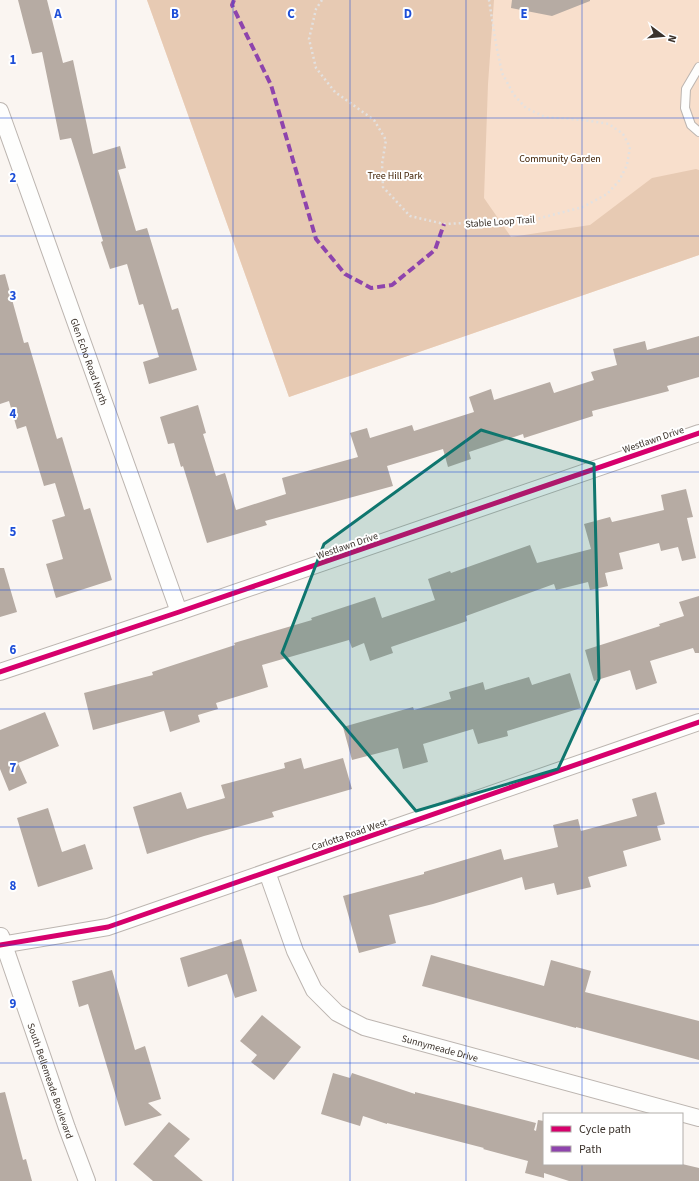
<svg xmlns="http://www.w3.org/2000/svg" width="699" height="1181" viewBox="0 0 699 1181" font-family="'Source Sans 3',sans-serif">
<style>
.green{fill:#f8dfcc}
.forest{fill:#e7cab3}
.building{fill:#b6aba3}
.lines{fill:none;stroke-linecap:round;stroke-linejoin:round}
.service-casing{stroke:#bcb5b0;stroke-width:10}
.minor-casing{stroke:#bcb5b0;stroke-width:18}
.path{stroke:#e3e1e0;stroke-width:2.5;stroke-dasharray:2 3;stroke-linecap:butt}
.service{stroke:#fefefd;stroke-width:8}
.minor{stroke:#fefefd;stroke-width:16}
.quiet{stroke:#8e44ad;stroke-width:4;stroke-dasharray:8 4;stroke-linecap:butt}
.cycleway-casing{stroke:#fff;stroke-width:8}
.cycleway{stroke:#d6006c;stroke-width:5}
.marked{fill:#0f766e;fill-opacity:0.2;stroke:#0f766e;stroke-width:3;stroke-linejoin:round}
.grid{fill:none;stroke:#1d4ed8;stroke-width:1;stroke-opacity:0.55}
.labels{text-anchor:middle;stroke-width:4;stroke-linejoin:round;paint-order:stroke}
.park-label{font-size:10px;fill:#402002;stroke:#fff}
.street-label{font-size:10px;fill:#3b322b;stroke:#fff}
.grid-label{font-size:13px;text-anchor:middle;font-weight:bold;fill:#1d4ed8;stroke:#fff;stroke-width:4;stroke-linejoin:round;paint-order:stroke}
</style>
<rect width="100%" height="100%" fill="#faf5f1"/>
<path class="green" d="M 147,0 L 699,0 L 699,255 L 289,397 Z"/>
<path class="forest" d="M 147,0 L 494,0 L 488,84 L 484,198 L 511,237 L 590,225 L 652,178 L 696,169 L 699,170 L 699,255 L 289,397 Z"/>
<path class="building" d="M 18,0 L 47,0 L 63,63 L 73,60 L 93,154 L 120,146 L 126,168 L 118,170 L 136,231 L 147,228 L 172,310 L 178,308 L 197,370 L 149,384 L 143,362 L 159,357 L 143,304 L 139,305 L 127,264 L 110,269 L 101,242 L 103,241 L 71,138 L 60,140 L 42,52 L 32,54 Z
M 512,0 L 590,0 L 590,1 L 552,16 L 511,8 Z
M 5,274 L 24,343 L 28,342 L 57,439 L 62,437 L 84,510 L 90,508 L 112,580 L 56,598 L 46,564 L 63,559 L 52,520 L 65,516 L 55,483 L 44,486 L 26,426 L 17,429 L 9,401 L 0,404 L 0,275 Z
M 699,336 L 699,377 L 667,386 L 669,391 L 592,411 L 593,416 L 524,438 L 523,434 L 469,452 L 471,459 L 448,467 L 443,449 L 387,466 L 393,486 L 265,521 L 267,525 L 207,543 L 183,466 L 181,467 L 174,443 L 168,444 L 160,417 L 198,405 L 206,433 L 203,434 L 216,476 L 225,473 L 236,510 L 286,494 L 282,478 L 358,457 L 350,433 L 367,428 L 370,438 L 412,425 L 414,431 L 474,412 L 469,397 L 491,389 L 494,400 L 550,382 L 554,393 L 594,380 L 591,372 L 617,365 L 613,349 L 645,341 L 647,350 Z
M 686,489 L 693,517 L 687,518 L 696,558 L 682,561 L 678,547 L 661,551 L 659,543 L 619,553 L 623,569 L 605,573 L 608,586 L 590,590 L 588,582 L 556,590 L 554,584 L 466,616 L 467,621 L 391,647 L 393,653 L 370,661 L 364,643 L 352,648 L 349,640 L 262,665 L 268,687 L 216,703 L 218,709 L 198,715 L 200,722 L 170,732 L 164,711 L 93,730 L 84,693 L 153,675 L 152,672 L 235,645 L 234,643 L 312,620 L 311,618 L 375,597 L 382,618 L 435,600 L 428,579 L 450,571 L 451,573 L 530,545 L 537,563 L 591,549 L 584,524 L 610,517 L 612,522 L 664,510 L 661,495 Z
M 0,568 L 4,568 L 17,612 L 0,617 Z
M 699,596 L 699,653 L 695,653 L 693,648 L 650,661 L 657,683 L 636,690 L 630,670 L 594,681 L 585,650 L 660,626 L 659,624 L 684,616 L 679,602 Z
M 570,673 L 581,708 L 507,731 L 508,736 L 478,744 L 473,729 L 423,744 L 428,762 L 403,769 L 398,748 L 352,760 L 343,727 L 413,707 L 414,710 L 451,699 L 449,692 L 483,682 L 485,690 L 529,677 L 532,685 Z
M 45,712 L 59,746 L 18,763 L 27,783 L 9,791 L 0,769 L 0,730 Z
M 301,758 L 304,769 L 343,758 L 352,789 L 272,812 L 274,817 L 204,836 L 147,854 L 133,807 L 181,792 L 187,809 L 225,798 L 221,785 L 285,768 L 284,763 Z
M 656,792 L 665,824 L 657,826 L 661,840 L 623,851 L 627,866 L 588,877 L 591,887 L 557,895 L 554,883 L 525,890 L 522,877 L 433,904 L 389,915 L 396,943 L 359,953 L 343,896 L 424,874 L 424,872 L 501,849 L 504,860 L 558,847 L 553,825 L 578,819 L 581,831 L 637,816 L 632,799 Z
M 48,808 L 62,852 L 85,844 L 93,869 L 38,887 L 17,818 Z
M 241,939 L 257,991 L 235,998 L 227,974 L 188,987 L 180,958 Z
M 431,955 L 544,986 L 551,960 L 591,971 L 585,992 L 699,1021 L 699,1060 L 576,1027 L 576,1028 L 422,986 Z
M 112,970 L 135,1050 L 145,1046 L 161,1099 L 148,1103 L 162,1115 L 125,1126 L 88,1004 L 79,1007 L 72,981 Z
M 262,1015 L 301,1047 L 274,1080 L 251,1062 L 257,1055 L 240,1041 Z
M 333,1073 L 350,1078 L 352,1073 L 415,1094 L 415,1092 L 536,1123 L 534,1130 L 536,1131 L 538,1120 L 544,1121 L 544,1164 L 682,1164 L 699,1168 L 699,1181 L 569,1181 L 544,1173 L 544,1178 L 525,1173 L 528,1161 L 483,1149 L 484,1148 L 387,1123 L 387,1124 L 363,1116 L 360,1126 L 321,1114 Z
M 5,1092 L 23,1160 L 26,1159 L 32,1181 L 0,1181 L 0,1093 Z
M 169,1122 L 190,1139 L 174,1156 L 203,1181 L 153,1181 L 133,1164 Z"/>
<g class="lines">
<g class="service-casing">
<path id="service" d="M 699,67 L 686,89 L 685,108 L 691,125 L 699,132"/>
</g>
<g class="minor-casing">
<g id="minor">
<path id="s1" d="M 0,111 L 179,612"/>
<path d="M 0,672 L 179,612 L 699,433"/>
<path id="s2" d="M 267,872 L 295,951 L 314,990 L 337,1013 L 364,1027 L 699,1118"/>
<path id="s3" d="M 1,936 L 67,1128 L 87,1181"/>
<path d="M 0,945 L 108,927 L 699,722"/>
</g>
</g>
<path class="path" d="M 322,0 L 316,9 L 309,39 L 316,68 L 335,92 L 374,120 L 386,140 L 382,164 L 383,187 L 410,216 L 444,224 L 533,220 L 583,207 L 607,194 L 619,181 L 627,165 L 630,147 L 623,134 L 609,124 L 583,120 L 545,117 L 526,108 L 514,95 L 502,73 L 496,44 L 489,0"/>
<use href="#service" class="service"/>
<use href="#minor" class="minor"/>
<path class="quiet" d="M 234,0 L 232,5 L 271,85 L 316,239 L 345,274 L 371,288 L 392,285 L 435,250 L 444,224"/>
<g class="cycleway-casing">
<path id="cycleway" d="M 0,672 L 179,612 L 699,433
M 0,945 L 108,927 L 699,722"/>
</g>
<use href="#cycleway" class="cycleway"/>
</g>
<path class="marked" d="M 481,430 L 594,464 L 599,679 L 558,769 L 416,811 L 282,653 L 324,544 Z"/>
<path class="grid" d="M 116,0 L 116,1181M 233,0 L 233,1181M 350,0 L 350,1181M 466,0 L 466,1181M 582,0 L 582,1114M 0,118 L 699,118M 0,236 L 699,236M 0,354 L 699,354M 0,472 L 699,472M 0,590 L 699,590M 0,709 L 699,709M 0,827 L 699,827M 0,945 L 699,945M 0,1063 L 699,1063M 582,1164 L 582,1181"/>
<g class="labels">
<g class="park-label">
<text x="560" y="162">Community Garden</text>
<text x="395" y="179">Tree Hill Park</text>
</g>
<g class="street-label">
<text transform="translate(500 221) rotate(-4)" y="4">Stable Loop Trail</text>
<text dy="4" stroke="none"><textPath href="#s1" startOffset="266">Glen Echo Road North</textPath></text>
<text transform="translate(653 439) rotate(-19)" y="4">Westlawn Drive</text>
<text transform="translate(347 545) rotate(-19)" y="4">Westlawn Drive</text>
<text transform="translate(349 834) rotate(-19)" y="4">Carlotta Road West</text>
<text dy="4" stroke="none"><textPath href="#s2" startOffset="269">Sunnymeade Drive</textPath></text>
<text dy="4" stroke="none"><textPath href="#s3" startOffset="153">South Bellemeade Boulevard</textPath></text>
</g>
</g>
<g class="grid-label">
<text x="58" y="18">A</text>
<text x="175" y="18">B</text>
<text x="291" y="18">C</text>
<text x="408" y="18">D</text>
<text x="524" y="18">E</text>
<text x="13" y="64">1</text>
<text x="13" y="182">2</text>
<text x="13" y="300">3</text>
<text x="13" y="418">4</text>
<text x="13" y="536">5</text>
<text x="13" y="654">6</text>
<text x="13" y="772">7</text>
<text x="13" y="890">8</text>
<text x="13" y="1008">9</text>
</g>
<rect x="543" y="1113" width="140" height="52" fill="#ffffff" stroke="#b1adaa"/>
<rect x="551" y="1126" width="20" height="6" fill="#d6006c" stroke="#b1adaa"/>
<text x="579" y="1133" font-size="12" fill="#3b322b">Cycle path</text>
<rect x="551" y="1146" width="20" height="6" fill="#8e44ad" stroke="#b1adaa"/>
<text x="579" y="1153" font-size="12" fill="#3b322b">Path</text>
<g transform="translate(663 36) rotate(106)" stroke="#ffffff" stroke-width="3" paint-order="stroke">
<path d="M0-3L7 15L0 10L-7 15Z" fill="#3b322b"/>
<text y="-6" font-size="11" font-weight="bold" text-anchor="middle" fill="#3b322b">N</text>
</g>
</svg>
